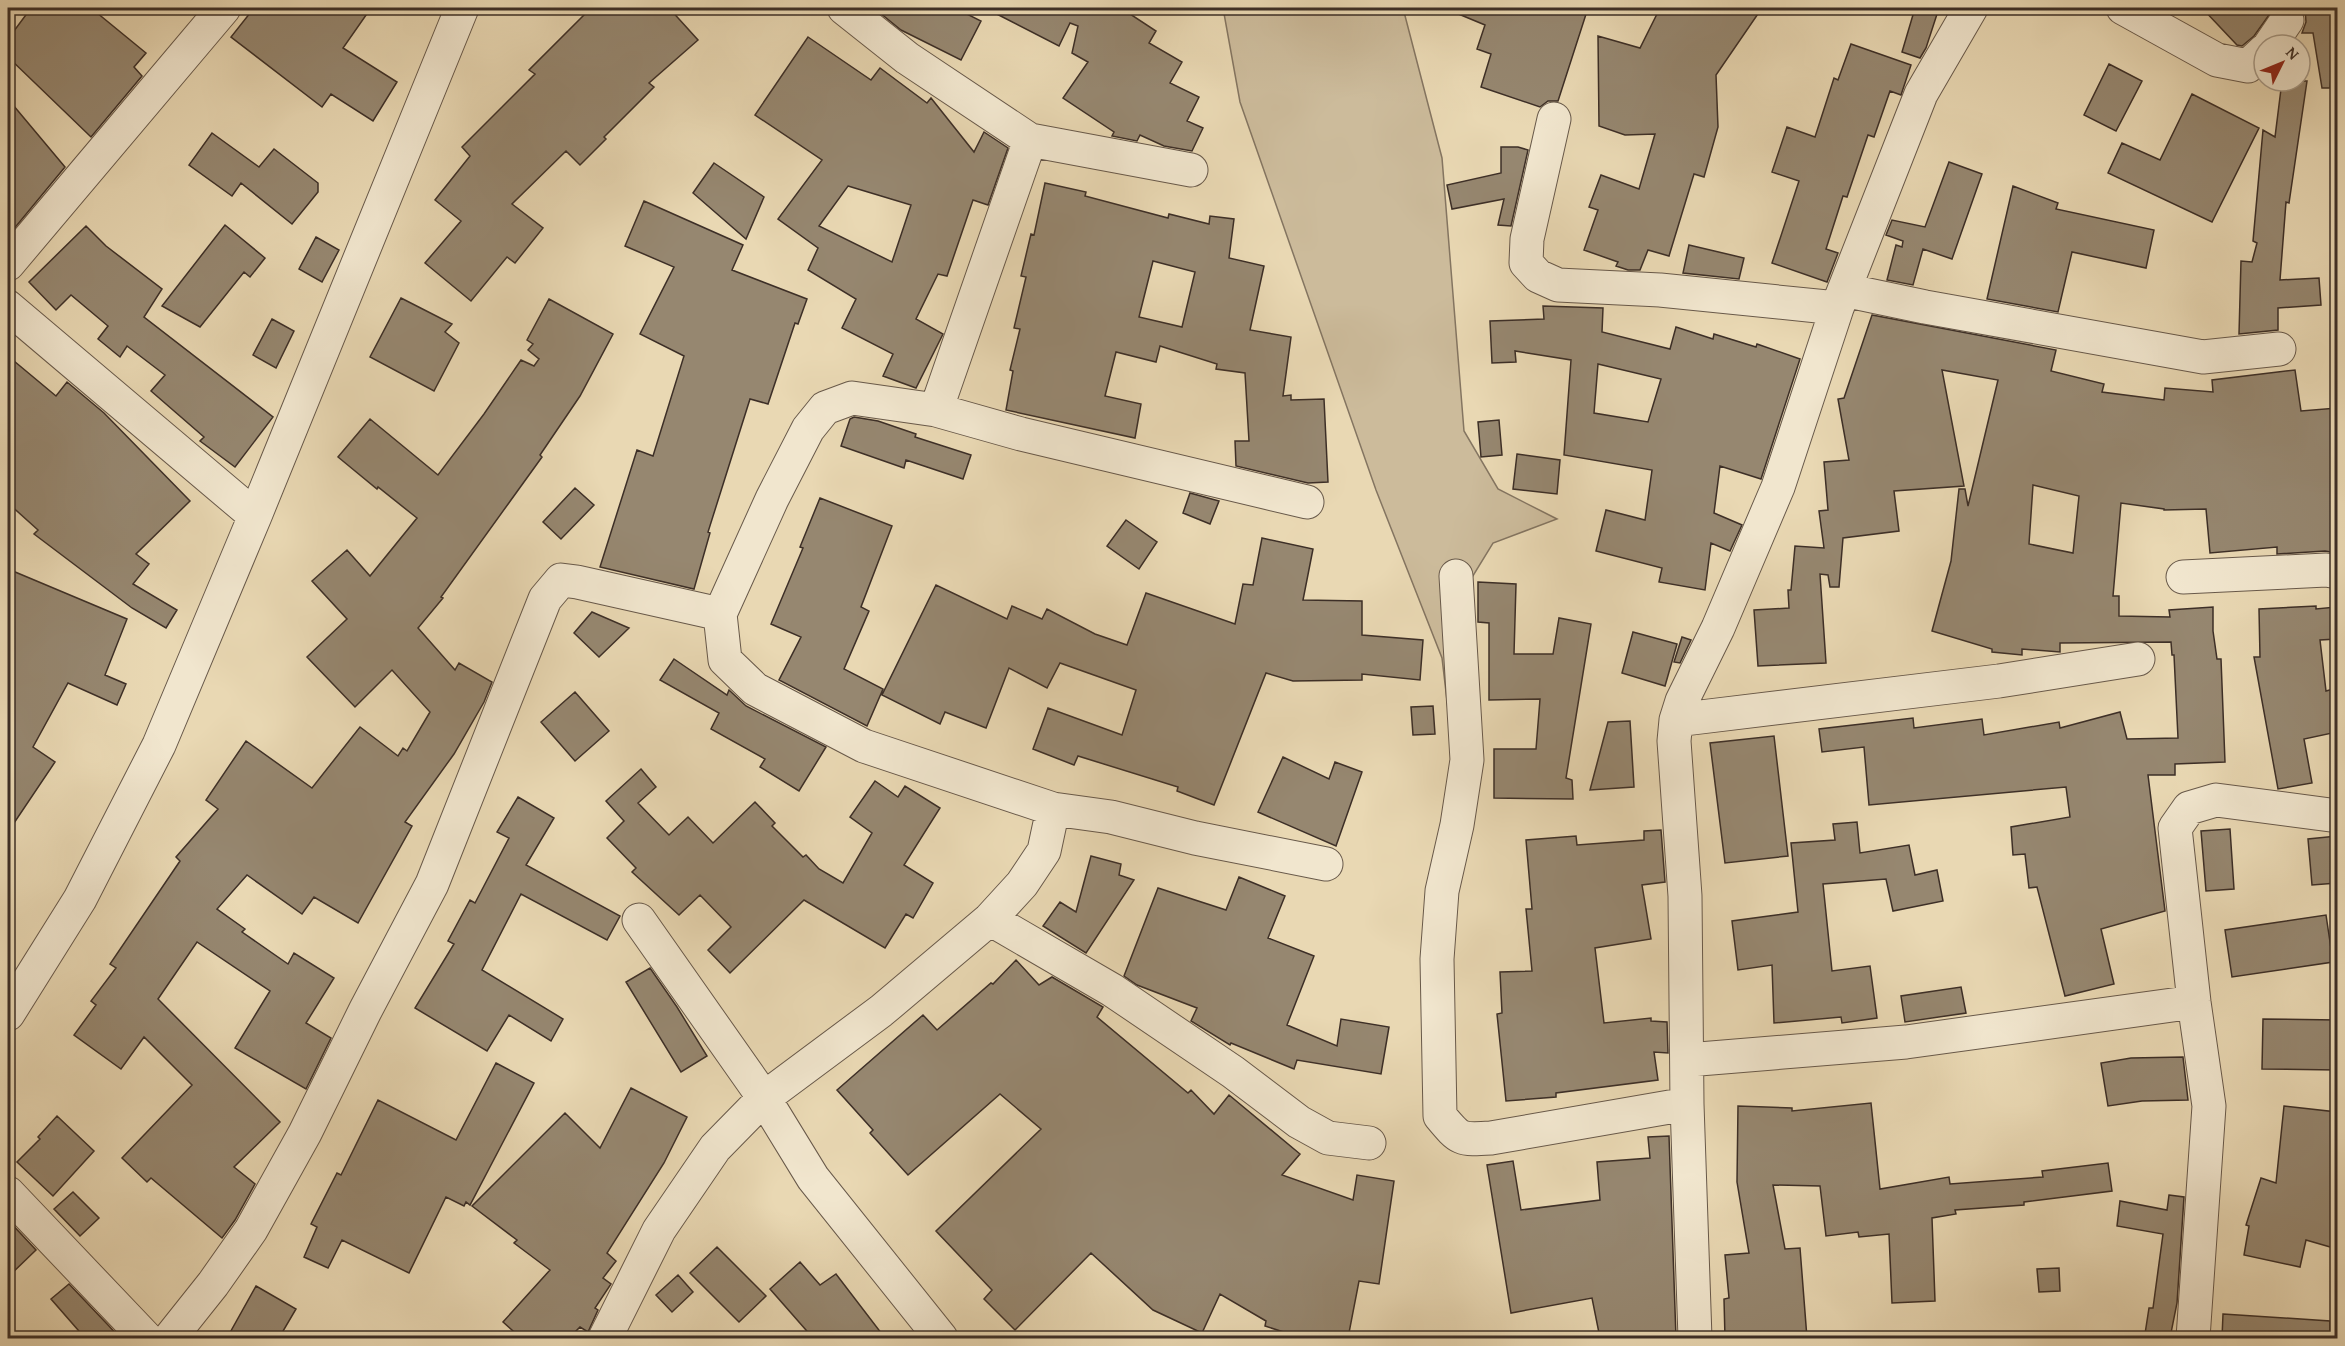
<svg xmlns="http://www.w3.org/2000/svg" width="2345" height="1346" viewBox="0 0 2345 1346" font-family="'Gentium Book Plus',serif">
<style>
.green{fill:#ccbb9b;stroke:#847561;stroke-width:1.5}
.building{fill:#968770;stroke:#3d2f27;stroke-width:1.5;fill-rule:evenodd}
.lines{fill:none;stroke-linecap:round;stroke-linejoin:round}
.minor-casing{stroke:#68594a;stroke-width:35}
.minor{stroke:#f1e6ce;stroke-width:33}
</style>
<rect width="100%" height="100%" fill="#e9d8b3"/>
<filter id="stains"><feTurbulence type="fractalNoise" baseFrequency=".00333" numOctaves="4"/><feColorMatrix values="0 0 0 0 .2 0 0 0 0 .09 0 0 0 0 .02 0 0 0 .5 -.17"/></filter>
<radialGradient id="worn" r=".72"><stop offset=".6" stop-color="#630" stop-opacity="0"/><stop offset="1" stop-color="#630" stop-opacity=".3"/></radialGradient>
<path class="green" d="M 1223,8 L 1403,8 L 1442,158 L 1464,431 L 1498,489 L 1557,519 L 1493,543 L 1455,605 L 1453,752 L 1442,658 L 1376,490 L 1240,102 Z"/>
<path class="building" d="M 31,8 L 91,8 L 146,53 L 134,67 L 142,76 L 91,137 L 8,57 L 8,39 Z
M 254,8 L 371,8 L 343,48 L 397,82 L 373,121 L 331,94 L 322,107 L 231,37 Z
M 591,8 L 669,8 L 698,40 L 649,83 L 654,87 L 604,137 L 606,139 L 580,165 L 566,151 L 512,204 L 543,228 L 515,263 L 507,257 L 471,301 L 425,263 L 461,221 L 435,200 L 470,156 L 462,147 L 535,74 L 529,70 Z
M 874,8 L 955,8 L 981,21 L 961,60 L 901,30 Z
M 985,8 L 1121,8 L 1156,31 L 1149,43 L 1182,62 L 1170,83 L 1199,97 L 1187,121 L 1203,128 L 1192,151 L 1164,146 L 1140,135 L 1137,141 L 1112,136 L 1114,132 L 1063,98 L 1088,62 L 1072,53 L 1078,26 L 1070,23 L 1059,46 Z
M 1444,8 L 1588,8 L 1558,101 L 1548,101 L 1540,107 L 1481,87 L 1491,54 L 1477,49 L 1485,25 Z
M 1660,8 L 1762,8 L 1716,75 L 1718,127 L 1704,177 L 1694,174 L 1669,256 L 1648,250 L 1640,270 L 1628,270 L 1616,266 L 1618,262 L 1584,250 L 1598,210 L 1589,207 L 1601,175 L 1639,189 L 1655,134 L 1625,135 L 1599,126 L 1598,36 L 1640,48 Z
M 1915,8 L 1939,8 L 1926,48 L 1920,58 L 1902,52 Z
M 2202,8 L 2274,8 L 2254,36 L 2242,46 L 2237,45 Z
M 2305,8 L 2337,8 L 2330,88 L 2322,88 L 2313,33 L 2302,33 L 2306,22 Z
M 808,37 L 871,80 L 880,68 L 927,103 L 931,98 L 974,152 L 984,132 L 1008,148 L 988,205 L 973,200 L 947,276 L 938,274 L 916,319 L 943,334 L 916,388 L 883,376 L 893,354 L 842,328 L 856,299 L 808,270 L 818,248 L 778,219 L 822,160 L 755,115 ZM 848,186 L 911,205 L 892,262 L 819,226 Z
M 1851,44 L 1911,65 L 1901,95 L 1890,91 L 1874,137 L 1868,135 L 1847,197 L 1843,196 L 1826,249 L 1838,253 L 1827,282 L 1772,263 L 1799,181 L 1772,172 L 1787,127 L 1815,137 L 1834,78 L 1838,80 Z
M 2109,64 L 2142,81 L 2116,131 L 2084,115 Z
M 2282,81 L 2307,81 L 2289,203 L 2286,202 L 2280,280 L 2319,278 L 2321,305 L 2278,308 L 2278,330 L 2239,334 L 2241,261 L 2252,262 L 2257,243 L 2253,241 L 2263,130 L 2275,137 Z
M 2192,94 L 2259,128 L 2212,222 L 2108,173 L 2122,143 L 2160,160 Z
M 8,99 L 65,167 L 8,236 Z
M 212,133 L 259,167 L 274,149 L 318,183 L 318,192 L 292,224 L 241,183 L 232,196 L 189,165 Z
M 1501,147 L 1518,147 L 1528,150 L 1511,226 L 1498,225 L 1504,199 L 1452,209 L 1447,185 L 1501,173 Z
M 1949,162 L 1982,174 L 1952,259 L 1923,249 L 1913,285 L 1887,280 L 1896,245 L 1902,247 L 1903,241 L 1886,235 L 1892,220 L 1925,227 Z
M 714,163 L 764,197 L 746,239 L 693,193 Z
M 1045,183 L 1086,192 L 1085,196 L 1168,218 L 1169,214 L 1209,224 L 1210,216 L 1234,219 L 1229,258 L 1264,266 L 1250,330 L 1291,337 L 1283,396 L 1291,395 L 1291,400 L 1324,399 L 1328,482 L 1308,483 L 1236,466 L 1235,441 L 1249,441 L 1245,373 L 1216,369 L 1217,364 L 1160,346 L 1156,362 L 1116,352 L 1105,396 L 1141,404 L 1135,438 L 1006,410 L 1013,371 L 1010,370 L 1020,329 L 1014,328 L 1026,277 L 1021,276 L 1031,234 L 1034,235 ZM 1153,261 L 1195,272 L 1182,327 L 1139,317 Z
M 2013,186 L 2058,203 L 2056,209 L 2154,230 L 2146,268 L 2072,252 L 2058,312 L 1987,299 Z
M 644,201 L 743,245 L 732,270 L 807,299 L 798,324 L 795,323 L 768,404 L 750,399 L 708,532 L 710,533 L 694,589 L 600,567 L 637,450 L 653,456 L 684,356 L 640,334 L 674,267 L 625,246 Z
M 225,225 L 265,258 L 250,277 L 244,272 L 200,327 L 162,306 Z
M 86,226 L 106,246 L 162,289 L 144,317 L 273,417 L 235,467 L 200,441 L 204,437 L 151,391 L 165,375 L 127,346 L 120,357 L 98,339 L 108,326 L 71,295 L 56,310 L 29,282 Z
M 316,237 L 339,250 L 322,282 L 299,269 Z
M 1689,245 L 1744,258 L 1739,279 L 1683,273 Z
M 401,298 L 452,324 L 445,332 L 459,343 L 434,391 L 370,357 Z
M 549,299 L 613,334 L 580,396 L 540,455 L 542,457 L 441,597 L 443,598 L 418,628 L 455,670 L 459,663 L 492,682 L 484,702 L 454,754 L 405,822 L 412,826 L 358,923 L 314,897 L 302,914 L 247,875 L 217,909 L 245,929 L 242,932 L 288,964 L 294,953 L 334,978 L 306,1023 L 331,1038 L 306,1089 L 235,1048 L 270,991 L 197,942 L 158,999 L 280,1122 L 234,1167 L 255,1184 L 235,1220 L 222,1238 L 151,1178 L 147,1182 L 122,1158 L 192,1085 L 144,1037 L 121,1069 L 74,1035 L 96,1005 L 91,1001 L 116,968 L 110,964 L 180,861 L 176,857 L 218,809 L 206,800 L 246,741 L 312,788 L 360,727 L 398,756 L 403,748 L 407,751 L 430,712 L 392,670 L 355,707 L 307,657 L 347,619 L 312,581 L 347,550 L 370,576 L 417,518 L 378,487 L 377,489 L 338,457 L 370,419 L 438,475 L 484,414 L 521,360 L 534,366 L 539,359 L 528,350 L 533,344 L 527,340 Z
M 1543,306 L 1603,308 L 1602,332 L 1670,349 L 1676,327 L 1713,339 L 1714,334 L 1756,347 L 1757,344 L 1800,359 L 1761,479 L 1720,466 L 1714,513 L 1742,525 L 1730,551 L 1711,543 L 1705,590 L 1659,582 L 1662,568 L 1596,551 L 1606,510 L 1645,520 L 1652,470 L 1564,455 L 1571,360 L 1515,351 L 1516,362 L 1492,363 L 1490,321 L 1544,319 ZM 1598,364 L 1661,379 L 1648,422 L 1594,413 Z
M 1872,315 L 2056,350 L 2051,371 L 2104,384 L 2102,392 L 2164,400 L 2165,388 L 2213,392 L 2212,380 L 2295,370 L 2301,411 L 2337,408 L 2337,501 L 2331,501 L 2337,553 L 2325,551 L 2277,554 L 2277,547 L 2210,553 L 2206,509 L 2164,510 L 2164,509 L 2121,503 L 2113,596 L 2119,596 L 2119,616 L 2170,617 L 2169,610 L 2213,607 L 2213,631 L 2217,659 L 2221,659 L 2225,762 L 2175,764 L 2175,775 L 2148,775 L 2165,911 L 2101,929 L 2114,984 L 2065,996 L 2037,887 L 2029,888 L 2025,854 L 2013,855 L 2011,827 L 2070,817 L 2066,787 L 1869,805 L 1864,747 L 1822,752 L 1819,729 L 1913,718 L 1914,728 L 1982,719 L 1984,735 L 2059,722 L 2060,728 L 2120,712 L 2127,739 L 2178,738 L 2174,655 L 2172,655 L 2171,642 L 2060,643 L 2060,652 L 2022,649 L 2022,655 L 1992,652 L 1992,649 L 1932,631 L 1951,561 L 1959,489 L 1965,489 L 1968,506 L 1998,380 L 1942,370 L 1964,486 L 1894,491 L 1899,531 L 1843,538 L 1839,587 L 1830,587 L 1828,575 L 1820,574 L 1826,663 L 1758,666 L 1754,610 L 1789,608 L 1788,590 L 1791,590 L 1795,546 L 1824,548 L 1819,511 L 1828,510 L 1824,462 L 1849,460 L 1838,399 L 1844,398 ZM 2033,485 L 2079,496 L 2073,553 L 2029,544 Z
M 272,319 L 294,331 L 276,368 L 253,355 Z
M 8,356 L 56,396 L 67,382 L 104,413 L 190,501 L 136,554 L 149,564 L 133,584 L 177,610 L 166,628 L 132,608 L 34,534 L 38,530 L 8,503 Z
M 854,417 L 878,421 L 916,434 L 915,437 L 971,455 L 963,479 L 906,460 L 904,468 L 841,446 L 850,419 Z
M 1499,420 L 1502,455 L 1481,457 L 1478,422 Z
M 1517,454 L 1560,460 L 1557,494 L 1513,489 Z
M 575,488 L 594,505 L 561,539 L 543,522 Z
M 1190,493 L 1219,501 L 1210,524 L 1183,513 Z
M 820,498 L 892,526 L 861,607 L 869,611 L 844,669 L 883,689 L 867,726 L 779,680 L 801,637 L 771,624 L 803,548 L 800,547 Z
M 1126,520 L 1157,542 L 1139,569 L 1107,546 Z
M 1262,538 L 1313,549 L 1303,600 L 1362,601 L 1362,635 L 1423,640 L 1420,680 L 1362,674 L 1362,680 L 1293,681 L 1266,673 L 1214,805 L 1177,791 L 1178,787 L 1078,756 L 1074,765 L 1033,749 L 1048,708 L 1122,735 L 1136,690 L 1060,663 L 1047,688 L 1009,668 L 986,728 L 945,712 L 940,724 L 882,695 L 936,585 L 1007,619 L 1012,606 L 1042,619 L 1047,609 L 1095,634 L 1127,645 L 1146,593 L 1235,624 L 1243,584 L 1253,585 Z
M 8,569 L 127,619 L 105,675 L 126,684 L 117,705 L 68,683 L 33,747 L 55,762 L 8,832 Z
M 1478,582 L 1516,584 L 1514,654 L 1553,654 L 1559,618 L 1591,624 L 1566,778 L 1572,780 L 1573,799 L 1494,798 L 1494,749 L 1536,749 L 1540,699 L 1489,700 L 1489,623 L 1478,622 Z
M 2316,606 L 2316,609 L 2336,607 L 2337,639 L 2320,640 L 2326,691 L 2337,688 L 2337,732 L 2304,739 L 2312,783 L 2278,789 L 2254,657 L 2260,657 L 2259,609 Z
M 592,612 L 629,628 L 599,657 L 574,633 Z
M 1633,632 L 1677,644 L 1665,686 L 1622,673 Z
M 1682,637 L 1691,640 L 1680,663 L 1674,662 Z
M 674,659 L 727,695 L 729,690 L 746,706 L 826,747 L 799,791 L 760,767 L 765,759 L 711,729 L 719,713 L 660,680 Z
M 575,692 L 609,731 L 575,761 L 541,722 Z
M 1433,706 L 1435,734 L 1413,735 L 1411,707 Z
M 1630,721 L 1634,787 L 1590,790 L 1608,722 Z
M 1774,736 L 1788,856 L 1725,863 L 1710,743 Z
M 1283,757 L 1329,779 L 1335,762 L 1362,772 L 1336,846 L 1258,812 Z
M 641,769 L 656,787 L 638,803 L 669,835 L 688,817 L 713,843 L 755,802 L 775,823 L 772,826 L 803,857 L 806,855 L 819,869 L 843,883 L 872,833 L 850,817 L 875,781 L 898,797 L 905,786 L 940,808 L 904,865 L 933,883 L 913,918 L 906,914 L 885,948 L 804,900 L 730,973 L 708,950 L 731,927 L 700,895 L 679,915 L 632,872 L 636,868 L 607,838 L 624,821 L 606,801 Z
M 518,797 L 554,818 L 526,865 L 620,916 L 607,940 L 521,894 L 482,970 L 563,1019 L 551,1041 L 509,1015 L 487,1051 L 415,1008 L 454,944 L 448,941 L 470,900 L 475,903 L 509,838 L 497,832 Z
M 1857,822 L 1860,853 L 1909,845 L 1915,875 L 1937,870 L 1943,901 L 1893,911 L 1886,879 L 1823,884 L 1832,971 L 1870,966 L 1877,1018 L 1842,1023 L 1841,1017 L 1774,1023 L 1772,965 L 1738,970 L 1732,921 L 1798,912 L 1791,843 L 1835,840 L 1833,824 Z
M 2230,829 L 2234,889 L 2206,891 L 2201,831 Z
M 1661,830 L 1665,882 L 1642,885 L 1651,939 L 1595,948 L 1604,1023 L 1651,1018 L 1651,1021 L 1667,1022 L 1668,1053 L 1654,1052 L 1658,1080 L 1556,1093 L 1556,1097 L 1506,1101 L 1497,1014 L 1502,1013 L 1500,972 L 1532,971 L 1526,909 L 1532,909 L 1526,840 L 1576,836 L 1577,845 L 1644,840 L 1644,831 Z
M 2337,836 L 2337,883 L 2312,885 L 2308,839 Z
M 1091,856 L 1121,864 L 1119,875 L 1134,880 L 1086,953 L 1043,926 L 1060,902 L 1076,912 Z
M 1239,877 L 1285,896 L 1268,938 L 1314,956 L 1287,1025 L 1337,1046 L 1341,1019 L 1389,1027 L 1381,1074 L 1297,1060 L 1294,1069 L 1231,1043 L 1230,1045 L 1191,1021 L 1197,1008 L 1137,985 L 1124,976 L 1158,888 L 1226,910 Z
M 2326,915 L 2333,962 L 2232,977 L 2225,930 Z
M 1016,960 L 1039,985 L 1052,977 L 1103,1007 L 1097,1017 L 1188,1093 L 1191,1090 L 1214,1114 L 1229,1095 L 1300,1154 L 1282,1175 L 1353,1200 L 1357,1175 L 1394,1181 L 1379,1284 L 1359,1281 L 1348,1338 L 1302,1338 L 1265,1326 L 1266,1321 L 1220,1294 L 1202,1333 L 1153,1310 L 1091,1253 L 1015,1330 L 984,1299 L 992,1290 L 936,1231 L 1041,1129 L 1000,1094 L 908,1175 L 870,1133 L 873,1130 L 837,1090 L 923,1015 L 937,1030 L 991,983 L 993,984 Z
M 650,968 L 677,1007 L 707,1056 L 681,1072 L 626,982 Z
M 1961,987 L 1966,1013 L 1905,1022 L 1901,996 Z
M 2263,1019 L 2337,1020 L 2337,1070 L 2262,1069 Z
M 2183,1057 L 2188,1100 L 2142,1101 L 2108,1106 L 2101,1063 L 2131,1058 Z
M 496,1063 L 534,1083 L 470,1205 L 466,1202 L 464,1206 L 446,1197 L 409,1273 L 342,1240 L 328,1268 L 304,1257 L 317,1227 L 311,1224 L 337,1173 L 341,1175 L 378,1100 L 456,1140 Z
M 631,1088 L 687,1117 L 664,1163 L 607,1253 L 616,1261 L 603,1278 L 611,1284 L 595,1308 L 598,1310 L 588,1332 L 580,1327 L 569,1338 L 521,1338 L 503,1322 L 550,1270 L 514,1243 L 517,1240 L 472,1206 L 565,1113 L 600,1148 Z
M 1871,1103 L 1880,1189 L 1949,1177 L 1950,1184 L 2043,1177 L 2042,1171 L 2108,1163 L 2112,1191 L 2024,1202 L 2024,1205 L 1955,1210 L 1956,1214 L 1932,1218 L 1935,1301 L 1892,1303 L 1889,1234 L 1859,1237 L 1858,1232 L 1826,1236 L 1820,1186 L 1773,1185 L 1785,1249 L 1800,1248 L 1807,1338 L 1725,1338 L 1724,1299 L 1729,1298 L 1725,1255 L 1749,1253 L 1737,1182 L 1738,1106 L 1792,1108 L 1792,1111 Z
M 2284,1106 L 2337,1112 L 2337,1249 L 2306,1240 L 2300,1267 L 2244,1255 L 2249,1226 L 2246,1225 L 2261,1178 L 2276,1183 Z
M 57,1116 L 94,1151 L 53,1196 L 17,1162 L 40,1139 L 38,1137 Z
M 1669,1136 L 1676,1338 L 1600,1338 L 1592,1298 L 1511,1313 L 1487,1165 L 1513,1161 L 1521,1210 L 1600,1200 L 1597,1162 L 1650,1158 L 1648,1137 Z
M 73,1192 L 99,1218 L 80,1236 L 54,1209 Z
M 2169,1195 L 2184,1197 L 2177,1303 L 2170,1338 L 2145,1334 L 2149,1308 L 2153,1308 L 2163,1234 L 2117,1226 L 2120,1201 L 2167,1210 Z
M 8,1220 L 36,1250 L 8,1277 Z
M 717,1247 L 766,1296 L 739,1322 L 690,1273 Z
M 800,1262 L 820,1285 L 836,1274 L 885,1338 L 813,1338 L 770,1289 Z
M 2059,1268 L 2060,1291 L 2039,1292 L 2037,1269 Z
M 678,1275 L 693,1292 L 672,1312 L 656,1295 Z
M 69,1284 L 109,1326 L 120,1338 L 85,1338 L 51,1299 Z
M 256,1286 L 296,1309 L 279,1338 L 227,1338 Z
M 2223,1314 L 2330,1321 L 2330,1338 L 2222,1338 Z"/>
<g class="lines">
<g class="minor-casing">
<path id="minor" d="M 844,8 L 907,58 L 1030,140 L 1191,170
M 2123,8 L 2217,60 L 2248,66 L 2264,51
M 2270,45 L 2287,20
M 1554,119 L 1527,239 L 1526,263 L 1538,276 L 1558,285 L 1660,290 L 1837,308
M 8,264 L 224,8
M 1844,290 L 1925,307 L 2203,357 L 2279,349
M 8,307 L 255,516
M 936,410 L 1030,140
M 1456,576 L 1467,760 L 1457,825 L 1442,891 L 1437,959 L 1440,1116 C 1460,1140 1460,1140 1491,1138 L 1687,1104
M 2183,577 L 2326,570 L 2338,572
M 720,614 L 725,660 L 755,689 L 864,746 L 1053,809 L 1111,817 L 1195,838 L 1326,864
M 1676,720 L 1999,681 L 2138,659
M 990,919 L 1112,990 L 1233,1072 L 1299,1122 L 1328,1138 L 1369,1143
M 639,920 L 764,1098 L 813,1178 L 941,1338
M 8,1014 L 80,899 L 159,745 L 255,516 L 462,8
M 1687,1060 L 1906,1042 L 2194,1002
M 8,1193 L 146,1338
M 170,1338 L 213,1284 L 251,1230 L 305,1133 L 365,1011 L 432,884 L 545,599 L 561,580 L 577,582 L 720,614 L 772,499 L 808,429 L 825,408 L 852,398 L 936,410 L 1021,434 L 1307,502
M 605,1338 L 659,1230 L 715,1148 L 764,1098 L 881,1011 L 990,919 L 1022,884 L 1044,851 L 1053,809
M 1695,1338 L 1687,1104 L 1685,896 L 1674,741 L 1676,720 L 1682,701 L 1718,628 L 1778,487 L 1837,308 L 1921,94 L 1971,8
M 2193,1338 L 2209,1106 L 2194,1002 L 2175,828 L 2189,808 L 2216,800 L 2338,816"/>
</g>
<use href="#minor" class="minor"/>
</g>
<rect width="2345" height="1346" fill="none" stroke="#e9d8b3" stroke-width="30"/>
<rect x="9" y="9" width="2327" height="1328" fill="none" stroke="#3d2f27" stroke-width="3"/>
<rect x="15" y="15" width="2315" height="1316" fill="none" stroke="#3d2f27" stroke-width="1.5"/>
<g transform="translate(2282 63) rotate(47)"><circle r="28" fill="#f1e6ce" stroke="#a99d8b" stroke-width="1.5"/>
<path d="M0-4.5L10 22L0 15L-10 22Z" fill="#8f2418"/>
<text y="-9" font-size="16" font-weight="bold" text-anchor="middle" fill="#3d2f27">N</text>
</g>
<rect width="100%" height="100%" filter="url(#stains)"/>
<rect width="100%" height="100%" fill="url(#worn)"/>
</svg>
